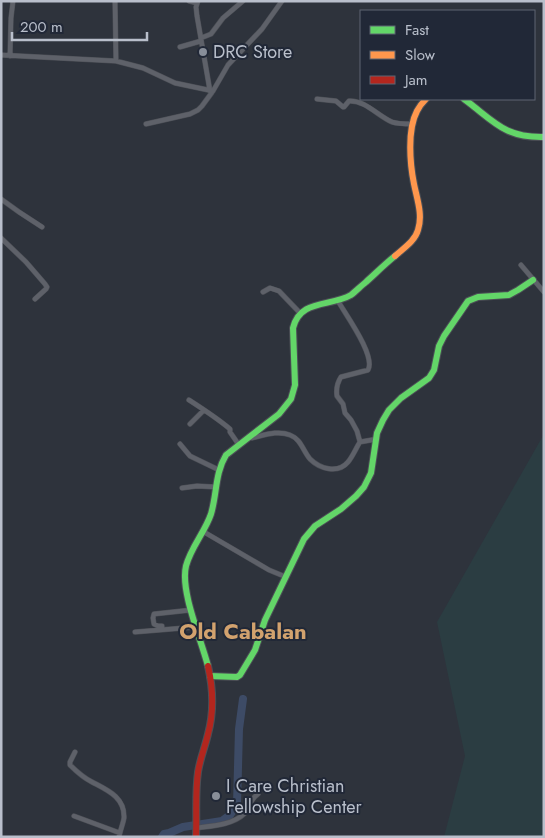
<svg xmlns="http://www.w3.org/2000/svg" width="545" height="838" viewBox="0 0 545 838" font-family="Jost,sans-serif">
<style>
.green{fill:#2b3d42}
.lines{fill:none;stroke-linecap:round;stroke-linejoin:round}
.river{stroke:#3d4b66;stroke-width:8}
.street-casing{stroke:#4c4f56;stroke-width:5.5}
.fast-casing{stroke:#4c4f56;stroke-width:8}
.slow-casing{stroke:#4c4f56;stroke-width:8}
.jam-casing{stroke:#4c4f56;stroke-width:8}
.street{stroke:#5e6169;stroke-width:4.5}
.fast{stroke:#63d668;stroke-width:6}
.slow{stroke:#ff974d;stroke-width:6}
.jam{stroke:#b3261e;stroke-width:6}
.poi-dot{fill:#888e99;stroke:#212837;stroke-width:2}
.labels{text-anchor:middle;stroke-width:4;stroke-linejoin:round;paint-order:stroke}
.poi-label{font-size:18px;fill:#b9bfcb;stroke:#212837;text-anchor:start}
.district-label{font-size:22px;font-weight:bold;fill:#d2a26e;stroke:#212837}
</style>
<rect width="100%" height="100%" fill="#2e333c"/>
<path class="green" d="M 544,434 L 544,837 L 444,837 L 465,756 L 437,622 Z"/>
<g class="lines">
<path class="river" d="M 162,837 L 164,834 L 169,833 L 183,827 L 222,821 L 230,815 L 237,805 L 239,729 L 243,699"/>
<g class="street-casing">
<path id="street" d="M 115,1 L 116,61
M 189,1 L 197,3
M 198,1 L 196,7 L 197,16 L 210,91
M 201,38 L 211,34 L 223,18 L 243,1
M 180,47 L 201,41
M 1,55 L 116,61 L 143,68 L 175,83 L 213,91
M 10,56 L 11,18 L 13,1
M 317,99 L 336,101 L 343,107 L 344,107 L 349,101 C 365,100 378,116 392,122 C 398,124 405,124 412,124
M 146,124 L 190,114 L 198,110 L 202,106 L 213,91 L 228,65 L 262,29 L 282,1
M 1,199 L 19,212 L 42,227
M 1,238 L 26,262 L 45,284 L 47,287 L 46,289 L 35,299
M 521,265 L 544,292
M 263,292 L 270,288 L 279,291 L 300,313
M 189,400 C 203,409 217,418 230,429 L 230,432 L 239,445
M 190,424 L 204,410
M 252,438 C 265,435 278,430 290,435 C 301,439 303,451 310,459 C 320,469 338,474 348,462 C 353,456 356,448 360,442 L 357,431 L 351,420 L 345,413 L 343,404 L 337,396 C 336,389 337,383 341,377 L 368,370 C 376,356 346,315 338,301
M 360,442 L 377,439
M 180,444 L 190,456 L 219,470
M 182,488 L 197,486 L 216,487
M 204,532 L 269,570 L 286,577
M 162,626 L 158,626 L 154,624 L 153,618 L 154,614 L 191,610
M 135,632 L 196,627
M 75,752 L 70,762 L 70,765 C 76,771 84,778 92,782 C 107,790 125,797 124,818 C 123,824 120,831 119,837
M 74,816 L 120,833
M 196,828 C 212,826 233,825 245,813 C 252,807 247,802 258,794"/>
</g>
<g class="fast-casing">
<path id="fast" d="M 464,99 C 494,121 504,138 544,137
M 208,666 C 201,639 180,591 186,566 C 191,547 205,532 211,514 C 217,494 215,473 226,455 L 279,414 L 291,399 L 295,385 L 293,328 C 300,299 330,307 351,295 C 356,291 361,286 366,282 C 376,273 385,264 395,256
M 210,676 L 237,677 L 240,675 L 255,650 L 265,620 L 304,539 L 315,526 L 341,509 L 356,496 L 364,487 L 371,473 L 377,433 L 383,420 L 389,410 L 401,398 L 429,378 L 434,370 L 439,346 L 444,336 L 468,301 L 478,297 L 509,295 L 518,290 L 533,280"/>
</g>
<g class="slow-casing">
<path id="slow" d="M 395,256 C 404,248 415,241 418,230 C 423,215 417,199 414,184 C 410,164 407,130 417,111 C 419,107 422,103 426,99"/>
</g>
<g class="jam-casing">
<path id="jam" d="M 196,837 C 197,815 195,793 198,772 C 200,759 205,747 208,734 C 214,712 213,688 208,666"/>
</g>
<use href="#street" class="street"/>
<use href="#fast" class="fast"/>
<use href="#slow" class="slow"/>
<use href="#jam" class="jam"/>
</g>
<g class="poi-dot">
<circle cx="203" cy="52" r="5"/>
<circle cx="216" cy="796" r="5"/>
</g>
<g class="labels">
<g class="poi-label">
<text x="213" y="58">DRC Store</text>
<text x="226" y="792">I Care Christian<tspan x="226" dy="21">Fellowship Center</tspan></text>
</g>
<g class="district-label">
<text x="243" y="639">Old Cabalan</text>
</g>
</g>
<rect width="545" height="838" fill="none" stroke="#b9bfcb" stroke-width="5"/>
<rect x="360" y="10" width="175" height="90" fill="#212837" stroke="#5e6472"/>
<rect x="370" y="26" width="25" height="8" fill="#63d668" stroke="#5e6472"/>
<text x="405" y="35" font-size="15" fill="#b9bfcb">Fast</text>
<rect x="370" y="51" width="25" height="8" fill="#ff974d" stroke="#5e6472"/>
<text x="405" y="60" font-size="15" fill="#b9bfcb">Slow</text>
<rect x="370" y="76" width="25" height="8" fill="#b3261e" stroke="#5e6472"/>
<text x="405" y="85" font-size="15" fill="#b9bfcb">Jam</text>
<path d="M12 32v8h135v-8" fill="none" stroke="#b9bfcb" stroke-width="2.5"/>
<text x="20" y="32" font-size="15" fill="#b9bfcb" stroke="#212837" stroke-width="4" paint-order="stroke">200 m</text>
</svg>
